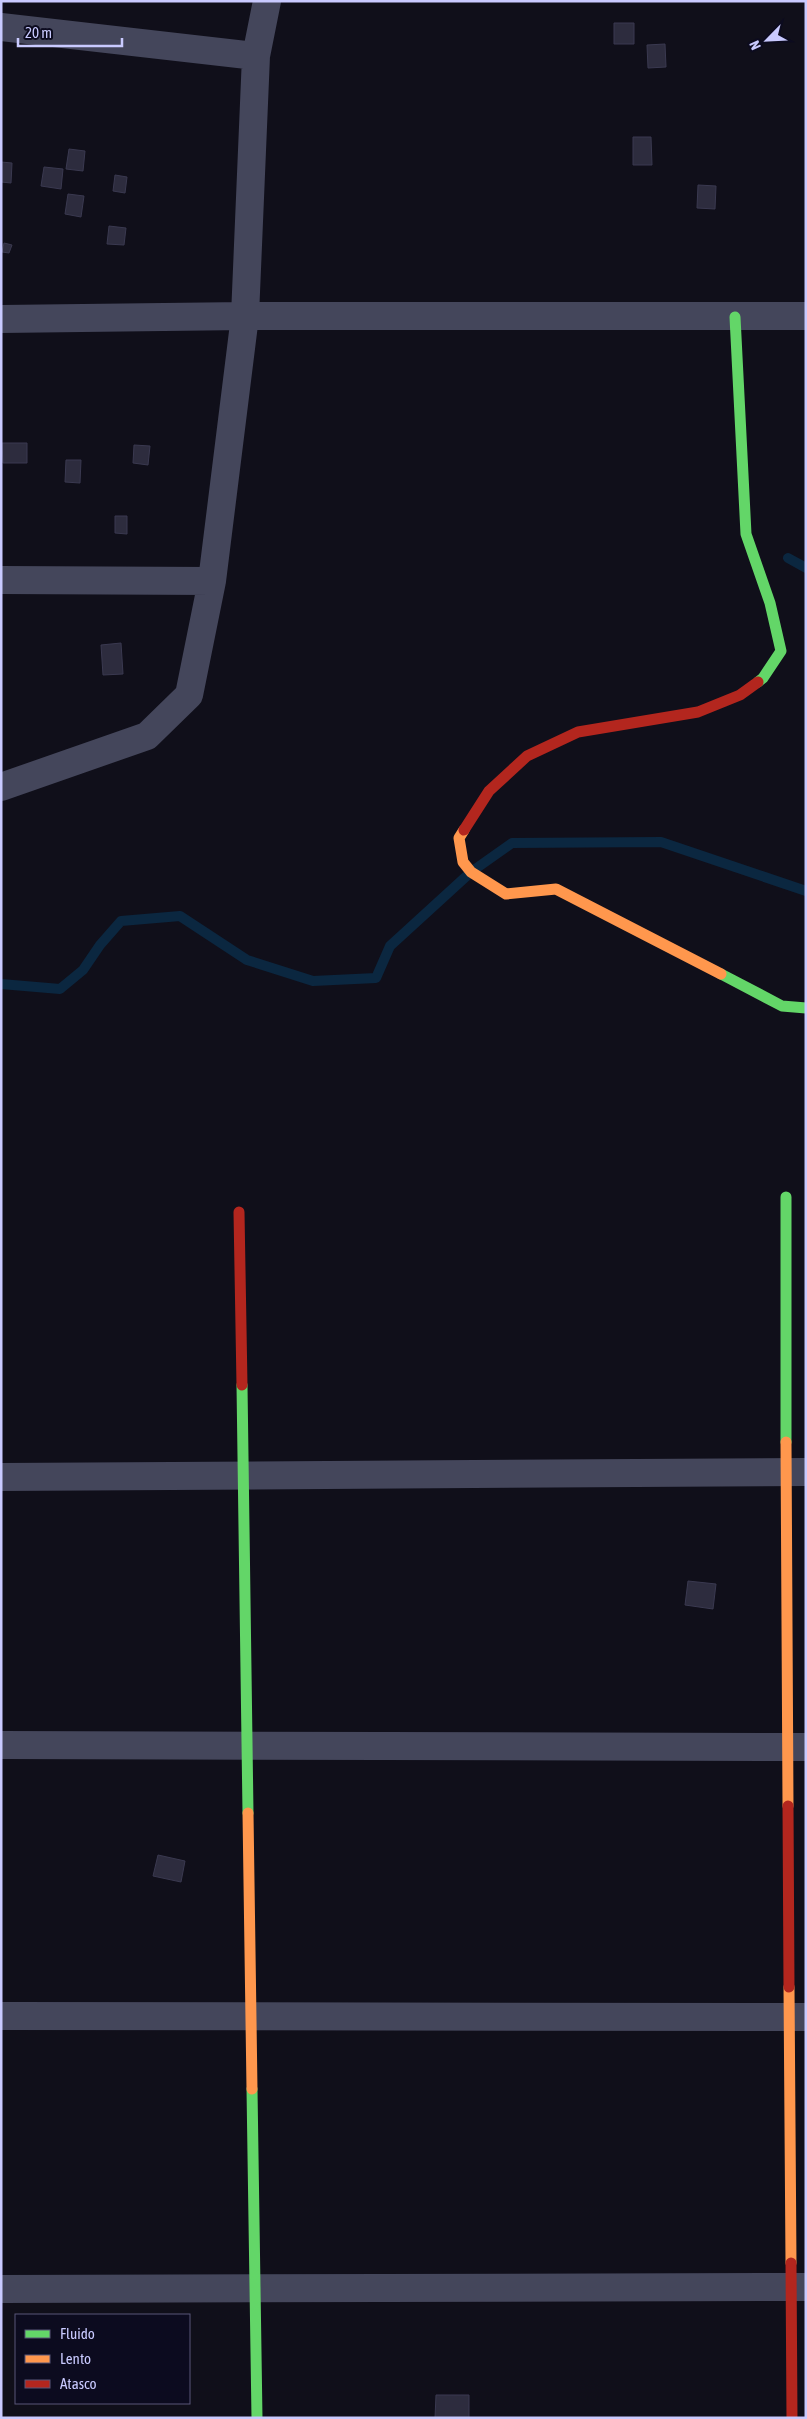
<svg xmlns="http://www.w3.org/2000/svg" width="807" height="2419" viewBox="0 0 807 2419" font-family="'Asap Condensed',sans-serif">
<style>
.lines{fill:none;stroke-linecap:round;stroke-linejoin:round}
.stream{stroke:#0b2740;stroke-width:10}
.building{fill:#2d2c3e;stroke:#3a3950}
.street{stroke:#44465b;stroke-width:28}
.fast{stroke:#63d668;stroke-width:11}
.slow{stroke:#ff974d;stroke-width:11}
.jam{stroke:#b3261e;stroke-width:11}
</style>
<rect width="100%" height="100%" fill="#100f1a"/>
<g class="lines">
<path class="stream" d="M 788,558 L 806,568
M 1,984 L 60,989 L 83,970 L 100,945 L 121,921 L 180,916 L 247,960 L 313,981 L 376,978 L 390,946 L 471,872 L 512,843 L 661,842 L 806,891"/>
</g>
<path class="building" d="M 614,23 L 634,23 L 634,44 L 614,44 Z
M 665,44 L 666,67 L 648,68 L 647,45 Z
M 633,137 L 651,137 L 652,165 L 633,165 Z
M 69,149 L 85,151 L 83,171 L 66,169 Z
M 1,162 L 12,163 L 11,183 L 1,182 Z
M 44,167 L 63,169 L 61,189 L 41,186 Z
M 115,175 L 127,177 L 125,193 L 113,191 Z
M 698,185 L 716,186 L 715,209 L 697,208 Z
M 68,194 L 84,196 L 81,217 L 65,214 Z
M 109,226 L 126,228 L 124,245 L 107,244 Z
M 4,243 L 12,245 L 9,253 L 2,252 Z
M 2,443 L 27,443 L 27,463 L 3,463 Z
M 134,445 L 150,446 L 148,465 L 133,463 Z
M 66,460 L 81,460 L 80,483 L 65,482 Z
M 115,516 L 127,516 L 127,534 L 115,533 Z
M 121,643 L 123,674 L 103,675 L 101,645 Z
M 688,1581 L 716,1584 L 713,1609 L 685,1605 Z
M 158,1855 L 185,1861 L 181,1882 L 153,1876 Z
M 436,2395 L 469,2395 L 469,2418 L 435,2418 Z"/>
<g class="lines">
<path class="street" d="M 1,27 L 256,56
M 1,319 L 245,316 L 806,316
M 1,580 L 212,581
M 1,787 L 147,736 L 189,695 L 212,581 L 245,316 L 256,56 L 267,1
M 1,1477 L 806,1472
M 1,1745 L 806,1747
M 1,2016 L 806,2017
M 1,2289 L 806,2287"/>
<path class="fast" d="M 735,317 L 746,534 L 770,603 L 781,651 L 763,678 L 758,682
M 721,974 L 782,1006 L 806,1008
M 786,1197 L 786,1442
M 242,1385 L 248,1813
M 252,2089 L 257,2418"/>
<path class="slow" d="M 464,830 L 459,838 L 463,862 L 471,872 L 506,894 L 556,889 L 721,974
M 786,1442 L 788,1806
M 248,1813 L 252,2089
M 789,1987 L 791,2263"/>
<path class="jam" d="M 464,830 L 489,791 L 527,756 L 578,732 L 698,712 L 740,695 L 758,682
M 239,1212 L 242,1385
M 788,1806 L 789,1987
M 791,2263 L 792,2418"/>
</g>
<rect width="807" height="2419" fill="none" stroke="#c9caff" stroke-width="5"/>
<rect x="15" y="2314" width="175" height="90" fill="#0c0b1f" stroke="#585779"/>
<rect x="25" y="2330" width="25" height="8" fill="#63d668" stroke="#585779"/>
<text x="60" y="2339" font-size="15" fill="#c9caff">Fluido</text>
<rect x="25" y="2355" width="25" height="8" fill="#ff974d" stroke="#585779"/>
<text x="60" y="2364" font-size="15" fill="#c9caff">Lento</text>
<rect x="25" y="2380" width="25" height="8" fill="#b3261e" stroke="#585779"/>
<text x="60" y="2389" font-size="15" fill="#c9caff">Atasco</text>
<g transform="translate(767 40) rotate(246)" stroke="#0c0b1f" stroke-width="4" paint-order="stroke">
<path d="M0-4L9 19L0 12L-9 19Z" fill="#c9caff"/>
<text y="-8" font-size="14" font-weight="bold" text-anchor="middle" fill="#c9caff">N</text>
</g>
<path d="M18 38v8h104v-8" fill="none" stroke="#c9caff" stroke-width="2.5"/>
<text x="25" y="38" font-size="15" fill="#c9caff" stroke="#0c0b1f" stroke-width="4" paint-order="stroke">20 m</text>
</svg>
